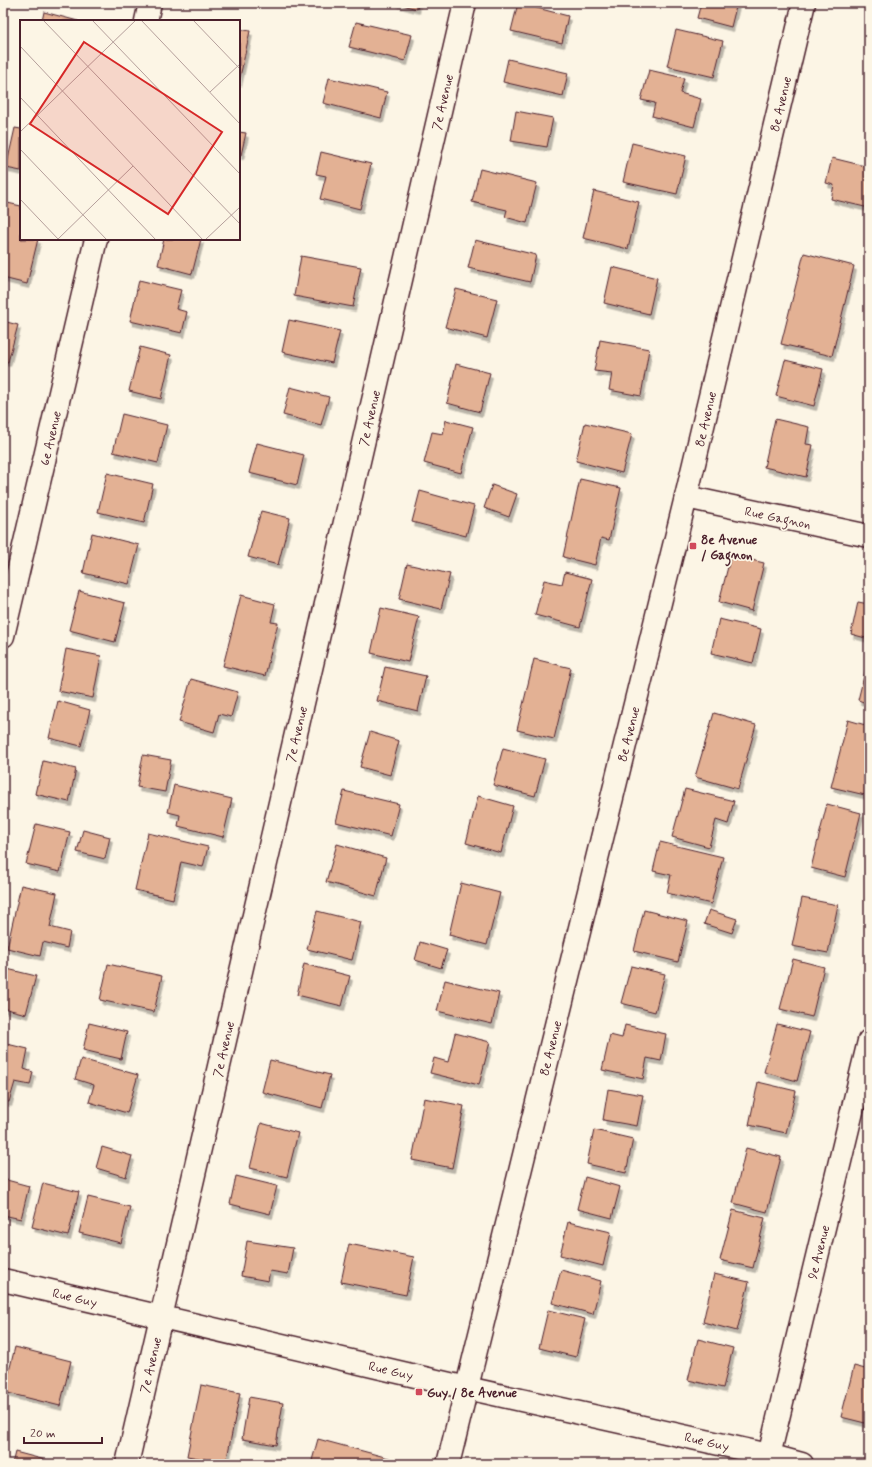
<svg xmlns="http://www.w3.org/2000/svg" width="872" height="1467" viewBox="0 0 872 1467" font-family="Mynerve,sans-serif">
<style>
.building{fill:#e3b194;stroke:#4a1f2b;filter:url(#shadow)}
.lines{fill:none;stroke-linecap:round;stroke-linejoin:round}
.minor-casing{stroke:#4a1f2b;stroke-width:25}
.minor{stroke:#fcf5e5;stroke-width:22}
.poi-dot{fill:#d1495b;stroke:#fcf5e5;stroke-width:1.5}
.labels{text-anchor:middle;stroke-width:3.5;stroke-linejoin:round;paint-order:stroke}
.street-label{font-size:13px;fill:#4a1f2b;stroke:#fcf5e5}
.poi-label{font-size:13px;font-weight:bold;fill:#4a1f2b;stroke:#fcf5e5;text-anchor:start}
.inset-road{fill:none;stroke:#b59f9b;stroke-width:1}
.view{fill:#d62828;fill-opacity:0.15;stroke:#d62828;stroke-width:2}
.inset-edge{fill:none;stroke:#4a1f2b;stroke-width:2}
</style>
<defs>
<filter id="shadow"><feDropShadow dx="2.5" dy="4.5" stdDeviation="0" flood-color="#0004"/></filter>
</defs>
<rect width="100%" height="100%" fill="#fcf5e5"/>
<filter id="ink" filterUnits="userSpaceOnUse"><feTurbulence type="fractalNoise" baseFrequency=".025" numOctaves="2"/><feDisplacementMap in="SourceGraphic" scale="8" xChannelSelector="R" yChannelSelector="G"/><feConvolveMatrix kernelMatrix="1 2 1 2 8 2 1 2 1" color-interpolation-filters="sRGB"/></filter>
<g filter="url(#ink)">
<path class="building" d="M 395,3 L 418,3 L 417,9 Z
M 518,3 L 568,16 L 562,43 L 511,31 Z
M 701,3 L 737,3 L 731,27 L 697,18 Z
M 44,12 L 78,21 L 42,21 Z
M 356,22 L 412,35 L 405,61 L 349,47 Z
M 239,29 L 250,31 L 239,82 Z
M 676,30 L 723,41 L 714,77 L 667,66 Z
M 508,59 L 568,73 L 563,96 L 503,82 Z
M 649,70 L 684,78 L 680,93 L 701,99 L 694,127 L 652,116 L 655,103 L 641,100 Z
M 329,78 L 387,92 L 381,118 L 323,103 Z
M 516,111 L 553,118 L 547,147 L 511,141 Z
M 15,128 L 21,129 L 21,171 L 6,168 Z
M 239,132 L 246,133 L 241,155 L 239,155 Z
M 632,143 L 686,156 L 677,194 L 623,182 Z
M 321,152 L 371,164 L 360,209 L 320,199 L 326,176 L 316,174 Z
M 832,158 L 869,167 L 869,208 L 831,199 L 834,185 L 826,183 Z
M 480,169 L 537,183 L 527,223 L 505,217 L 507,210 L 472,202 Z
M 594,191 L 639,202 L 628,249 L 583,238 Z
M 3,202 L 21,206 L 21,239 L 38,239 L 27,284 L 3,278 Z
M 164,239 L 201,239 L 192,274 L 158,265 Z
M 475,240 L 536,255 L 530,282 L 468,268 Z
M 804,253 L 854,266 L 832,356 L 781,344 Z
M 301,256 L 361,267 L 353,307 L 294,296 Z
M 612,267 L 657,278 L 649,314 L 604,303 Z
M 139,280 L 181,290 L 176,309 L 187,312 L 182,333 L 130,321 Z
M 456,289 L 497,299 L 487,338 L 445,327 Z
M 289,320 L 340,331 L 332,363 L 282,352 Z
M 3,321 L 18,325 L 8,362 L 3,361 Z
M 600,340 L 649,349 L 641,396 L 609,390 L 612,373 L 594,371 Z
M 140,347 L 171,355 L 161,399 L 129,391 Z
M 785,360 L 823,369 L 814,406 L 776,396 Z
M 456,364 L 490,373 L 480,412 L 447,403 Z
M 290,387 L 329,397 L 321,425 L 283,415 Z
M 122,414 L 167,425 L 158,463 L 113,452 Z
M 775,419 L 809,427 L 806,444 L 813,445 L 806,477 L 764,467 Z
M 446,420 L 473,427 L 461,473 L 424,463 L 432,432 L 443,434 Z
M 585,423 L 632,434 L 622,473 L 576,461 Z
M 257,443 L 304,455 L 297,485 L 249,473 Z
M 107,473 L 153,484 L 144,523 L 98,512 Z
M 580,479 L 621,488 L 609,540 L 601,538 L 595,565 L 563,557 Z
M 492,485 L 517,494 L 509,517 L 484,508 Z
M 420,491 L 474,506 L 466,536 L 412,522 Z
M 261,511 L 290,518 L 278,565 L 248,557 Z
M 92,533 L 139,545 L 129,584 L 83,573 Z
M 731,555 L 764,563 L 752,611 L 719,602 Z
M 407,564 L 450,574 L 441,609 L 399,599 Z
M 565,572 L 592,579 L 580,627 L 535,615 L 544,580 L 562,584 Z
M 79,591 L 125,603 L 115,642 L 69,630 Z
M 241,595 L 275,604 L 271,622 L 278,623 L 265,676 L 223,666 Z
M 858,602 L 869,604 L 869,639 L 851,634 Z
M 381,608 L 419,617 L 408,662 L 371,653 Z
M 719,619 L 761,629 L 753,663 L 711,653 Z
M 66,649 L 101,656 L 93,698 L 58,691 Z
M 534,659 L 571,668 L 554,739 L 517,730 Z
M 385,667 L 426,676 L 418,711 L 377,701 Z
M 866,668 L 869,669 L 869,704 L 858,700 Z
M 191,679 L 238,692 L 231,717 L 219,714 L 214,732 L 179,722 Z
M 58,701 L 90,710 L 81,746 L 49,738 Z
M 714,713 L 756,725 L 738,789 L 695,777 Z
M 848,720 L 869,726 L 869,777 L 865,795 L 831,787 Z
M 370,732 L 399,741 L 390,775 L 360,767 Z
M 503,748 L 545,759 L 535,796 L 493,785 Z
M 143,755 L 171,760 L 165,792 L 137,787 Z
M 43,761 L 76,769 L 69,802 L 35,794 L 37,785 L 38,785 Z
M 174,785 L 232,799 L 223,837 L 178,826 L 180,815 L 168,812 Z
M 685,789 L 734,801 L 728,824 L 716,820 L 709,847 L 672,837 Z
M 344,791 L 399,804 L 391,836 L 336,822 Z
M 478,796 L 513,806 L 501,853 L 466,843 Z
M 827,804 L 861,813 L 845,877 L 811,868 Z
M 36,824 L 70,832 L 60,872 L 26,864 Z
M 83,830 L 110,837 L 105,859 L 77,852 Z
M 148,833 L 208,847 L 203,867 L 181,862 L 173,899 L 135,890 Z
M 660,842 L 723,857 L 711,904 L 667,893 L 671,875 L 653,871 Z
M 337,844 L 386,858 L 376,896 L 326,882 Z
M 461,883 L 500,893 L 487,945 L 449,935 Z
M 21,885 L 57,893 L 50,927 L 70,932 L 67,948 L 43,942 L 40,956 L 7,948 Z
M 802,898 L 838,905 L 828,953 L 792,946 Z
M 644,910 L 688,921 L 678,962 L 634,951 Z
M 709,910 L 737,919 L 732,933 L 704,924 Z
M 317,911 L 361,922 L 352,960 L 307,949 Z
M 420,942 L 447,950 L 441,968 L 415,960 Z
M 793,959 L 824,967 L 812,1017 L 780,1009 Z
M 108,964 L 162,976 L 154,1012 L 100,1000 Z
M 304,964 L 350,976 L 342,1006 L 297,995 Z
M 631,966 L 665,974 L 655,1012 L 621,1003 Z
M 3,968 L 36,976 L 26,1014 L 3,1008 Z
M 445,980 L 499,993 L 492,1024 L 437,1011 Z
M 89,1023 L 127,1032 L 121,1059 L 83,1050 Z
M 777,1024 L 810,1032 L 797,1081 L 764,1072 Z
M 625,1025 L 666,1034 L 661,1061 L 647,1058 L 643,1079 L 602,1070 L 610,1035 L 622,1038 Z
M 455,1033 L 490,1042 L 479,1085 L 430,1073 L 434,1058 L 448,1062 Z
M 3,1043 L 28,1049 L 24,1069 L 33,1072 L 30,1085 L 15,1082 L 9,1102 L 3,1101 Z
M 81,1059 L 138,1075 L 127,1113 L 89,1102 L 94,1085 L 75,1079 Z
M 270,1060 L 330,1075 L 322,1108 L 262,1092 Z
M 758,1082 L 796,1091 L 786,1133 L 749,1125 Z
M 608,1089 L 643,1095 L 637,1126 L 603,1120 Z
M 424,1098 L 464,1106 L 452,1168 L 412,1160 Z
M 261,1123 L 298,1133 L 287,1177 L 250,1168 Z
M 594,1130 L 633,1139 L 626,1173 L 587,1164 Z
M 102,1147 L 132,1156 L 126,1177 L 96,1168 Z
M 746,1148 L 781,1157 L 767,1212 L 733,1203 Z
M 236,1176 L 277,1186 L 270,1214 L 230,1204 Z
M 585,1177 L 620,1187 L 612,1218 L 577,1209 Z
M 3,1179 L 29,1186 L 21,1219 L 3,1215 Z
M 43,1183 L 79,1192 L 68,1236 L 32,1227 Z
M 88,1197 L 130,1207 L 121,1243 L 79,1233 Z
M 733,1210 L 765,1218 L 753,1268 L 720,1260 Z
M 568,1222 L 611,1232 L 603,1266 L 560,1255 Z
M 247,1241 L 293,1248 L 288,1274 L 270,1271 L 268,1281 L 241,1276 Z
M 349,1244 L 414,1257 L 406,1295 L 341,1282 Z
M 561,1270 L 601,1281 L 593,1314 L 552,1303 Z
M 714,1274 L 749,1282 L 737,1331 L 703,1322 Z
M 548,1310 L 585,1319 L 576,1357 L 539,1348 Z
M 698,1339 L 733,1348 L 723,1388 L 688,1380 Z
M 15,1347 L 71,1361 L 60,1406 L 4,1392 Z
M 854,1366 L 869,1370 L 869,1424 L 841,1417 Z
M 201,1385 L 240,1393 L 226,1463 L 187,1456 Z
M 249,1397 L 283,1403 L 276,1445 L 242,1439 Z
M 318,1439 L 396,1460 L 395,1464 L 311,1464 Z
M 15,1452 L 57,1463 L 57,1464 L 12,1464 Z"/>
<g class="lines">
<g class="minor-casing">
<path id="minor" d="M 146,21 L 150,3
M 686,497 L 869,536
M 3,636 L 96,239
M 3,1280 L 467,1388 L 769,1455 L 802,1464
M 127,1464 L 465,3
M 448,1464 L 686,497 L 804,3
M 767,1464 L 869,1041"/>
</g>
<use href="#minor" class="minor"/>
</g>
</g>
<g class="poi-dot">
<rect x="689" y="542" width="8" height="8" rx="2"/>
<rect x="415" y="1388" width="8" height="8" rx="2"/>
</g>
<g class="labels">
<g class="street-label">
<text transform="translate(442 102) rotate(-77)" y="5">7e Avenue</text>
<text transform="translate(780 104) rotate(-77)" y="5">8e Avenue</text>
<text transform="translate(369 418) rotate(-77)" y="5">7e Avenue</text>
<text transform="translate(705 419) rotate(-77)" y="5">8e Avenue</text>
<text transform="translate(50 438) rotate(-77)" y="5">6e Avenue</text>
<text transform="translate(778 517) rotate(12)" y="5">Rue Gagnon</text>
<text transform="translate(296 734) rotate(-77)" y="5">7e Avenue</text>
<text transform="translate(628 734) rotate(-76)" y="5">8e Avenue</text>
<text transform="translate(550 1048) rotate(-76)" y="5">8e Avenue</text>
<text transform="translate(223 1049) rotate(-77)" y="5">7e Avenue</text>
<text transform="translate(818 1252) rotate(-76)" y="5">9e Avenue</text>
<text transform="translate(75 1297) rotate(13)" y="5">Rue Guy</text>
<text transform="translate(150 1365) rotate(-77)" y="5">7e Avenue</text>
<text transform="translate(391 1370) rotate(13)" y="5">Rue Guy</text>
<text transform="translate(707 1441) rotate(13)" y="5">Rue Guy</text>
</g>
<g class="poi-label">
<text x="701" y="544">8e Avenue<tspan x="701" dy="15">/ Gagnon</tspan></text>
<text x="427" y="1397">Guy / 8e Avenue</text>
</g>
</g>
<g transform="translate(20 20)">
<rect width="220" height="220" fill="#fcf5e5"/>
<path class="inset-road" d="M 23,0 L 220,204M 72,0 L 220,154M 121,0 L 220,104M 173,0 L 220,49M 0,26 L 183,220M 190,72 L 220,44M 0,77 L 136,220M 0,112 L 116,0M 0,129 L 87,220M 0,179 L 39,220M 37,220 L 113,146M 185,220 L 220,187"/>
<path class="view" d="M 64,22 L 202,112 L 148,194 L 10,104 Z"/>
<rect width="220" height="220" class="inset-edge"/>
</g>
<rect width="872" height="1467" fill="none" stroke="#fcf5e5" stroke-width="16"/>
<rect x="8" y="8" width="856" height="1451" fill="none" stroke="#4a1f2b" stroke-width="1.5" filter="url(#ink)"/>
<path d="M24 1437v6h78v-6" fill="none" stroke="#4a1f2b" stroke-width="2"/>
<text x="30" y="1437" font-size="12" fill="#4a1f2b" stroke="#fcf5e5" stroke-width="3" paint-order="stroke">20 m</text>
</svg>
